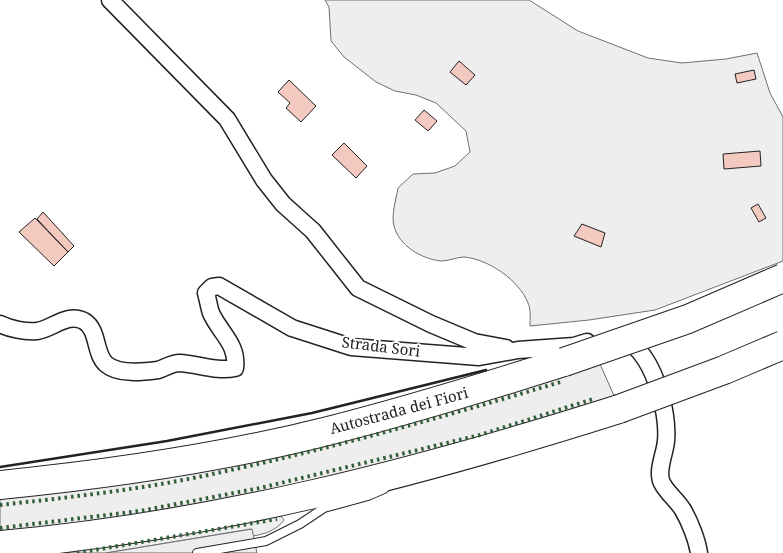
<svg xmlns="http://www.w3.org/2000/svg" width="783" height="553" viewBox="0 0 783 553" font-family="'Noto Serif',serif">
<style>
.green{fill:#eee;stroke:#6f6f6f}
.parking{fill:#ededed;stroke:#6f6f6f}
.building{fill:#f3c9c0;stroke:#222}
.lines{fill:none;stroke-linecap:round;stroke-linejoin:round}
.service-casing{stroke:#222;stroke-width:10}
.minor-casing{stroke:#222;stroke-width:19}
.motorway-casing{stroke:#222;stroke-width:30}
.service{stroke:#fff;stroke-width:8}
.minor{stroke:#fff;stroke-width:16}
.motorway{stroke:#fff;stroke-width:28}
.motorway-bridge-casing{stroke:#222;stroke-width:30;stroke-linecap:butt}
.motorway-bridge{stroke:#fff;stroke-width:28}
.hedge{stroke:#2f5e38;stroke-width:4;stroke-dasharray:2.5 4;stroke-linecap:butt}
.wall{stroke:#222;stroke-width:2.5}
.labels{text-anchor:middle;stroke-width:4;stroke-linejoin:round;paint-order:stroke}
.street-label{font-size:15px;fill:#222;stroke:#fff}
</style>
<rect width="100%" height="100%" fill="#fff"/>
<path class="green" d="M 325,0 L 529,0 L 578,31 L 648,58 L 682,63 L 726,59 L 757,53 L 770,93 L 783,117 L 783,261 L 655,310 L 589,320 L 530,326 C 530,319 531,309 528,303 C 519,280 488,259 464,257 C 457,257 449,261 441,261 C 422,259 399,246 394,226 C 391,216 396,199 398,188 L 413,174 L 435,173 L 455,166 L 470,152 L 466,131 L 436,103 L 416,95 L 395,91 L 376,82 L 344,57 L 331,41 L 329,7 Z
M 600,364 L 615,398 L 508,433 L 307,483 L 163,511 L 0,534 L 0,498 Z
M 281,516 L 284,520 C 277,530 265,534 253,536 L 251,529 L 106,553 L 54,553 L 124,544 Z"/>
<path class="parking" d="M 252,529 L 257,553 L 106,553 Z"/>
<path class="building" d="M 459,61 L 475,75 L 466,85 L 450,72 Z
M 754,70 L 756,79 L 737,83 L 735,74 Z
M 289,80 L 316,106 L 301,122 L 286,108 L 290,103 L 278,92 Z
M 424,110 L 437,121 L 428,131 L 415,120 Z
M 344,143 L 367,166 L 356,178 L 332,155 Z
M 760,151 L 761,166 L 724,169 L 723,154 Z
M 758,204 L 766,218 L 759,222 L 751,208 Z
M 43,212 L 74,246 L 68,252 L 37,219 Z
M 35,218 L 68,252 L 54,266 L 19,232 Z
M 582,224 L 605,233 L 601,247 L 574,236 Z"/>
<g class="lines">
<g class="service-casing">
<path id="service" d="M 197,553 L 266,541 L 300,524 L 324,508 L 368,496 L 384,489"/>
</g>
<g class="minor-casing">
<path id="minor" d="M 110,0 L 227,119 L 264,180 L 283,204 L 313,231 L 358,288 L 431,324 L 474,342 L 506,348
M 0,324 C 10,329 25,332 37,331 C 52,329 68,312 84,321 C 99,330 94,353 106,364 C 118,375 143,372 158,370 C 165,368 172,363 179,363 C 199,364 216,372 235,368 C 238,344 220,333 211,313 C 209,307 208,300 206,293 L 212,287 L 219,286 L 292,328 L 351,347 L 479,357 L 518,350 L 574,346 L 587,342
M 620,338 C 653,348 669,412 666,441 C 665,454 656,471 662,483 C 667,493 677,500 683,510 C 690,522 697,540 699,553"/>
</g>
<g class="motorway-casing">
<path id="motorway" d="M 0,485 C 110,474 221,458 328,431 C 407,411 485,387 564,362
M 0,545 C 214,526 414,474 619,409"/>
</g>
<use href="#service" class="service"/>
<use href="#minor" class="minor"/>
<use href="#motorway" class="motorway"/>
<g class="motorway-bridge-casing">
<path id="motorway-bridge" d="M 564,362 L 688,319 L 783,278
M 619,409 L 724,370 L 783,345"/>
</g>
<use href="#motorway-bridge" class="motorway-bridge"/>
<path class="hedge" d="M 0,505 C 72,497 146,489 217,473 C 334,448 449,415 564,381
M 0,528 L 140,511 L 260,488 L 480,435 L 593,399
M 77,553 L 277,519"/>
<path class="wall" d="M 0,467 L 167,441 L 312,413 L 486,370"/>
</g>
<g class="labels">
<g class="street-label">
<text transform="translate(381 347) rotate(7)" y="5">Strada Sori</text>
<text transform="translate(399 411) rotate(-15)" y="5">Autostrada dei Fiori</text>
</g>
</g>
</svg>
